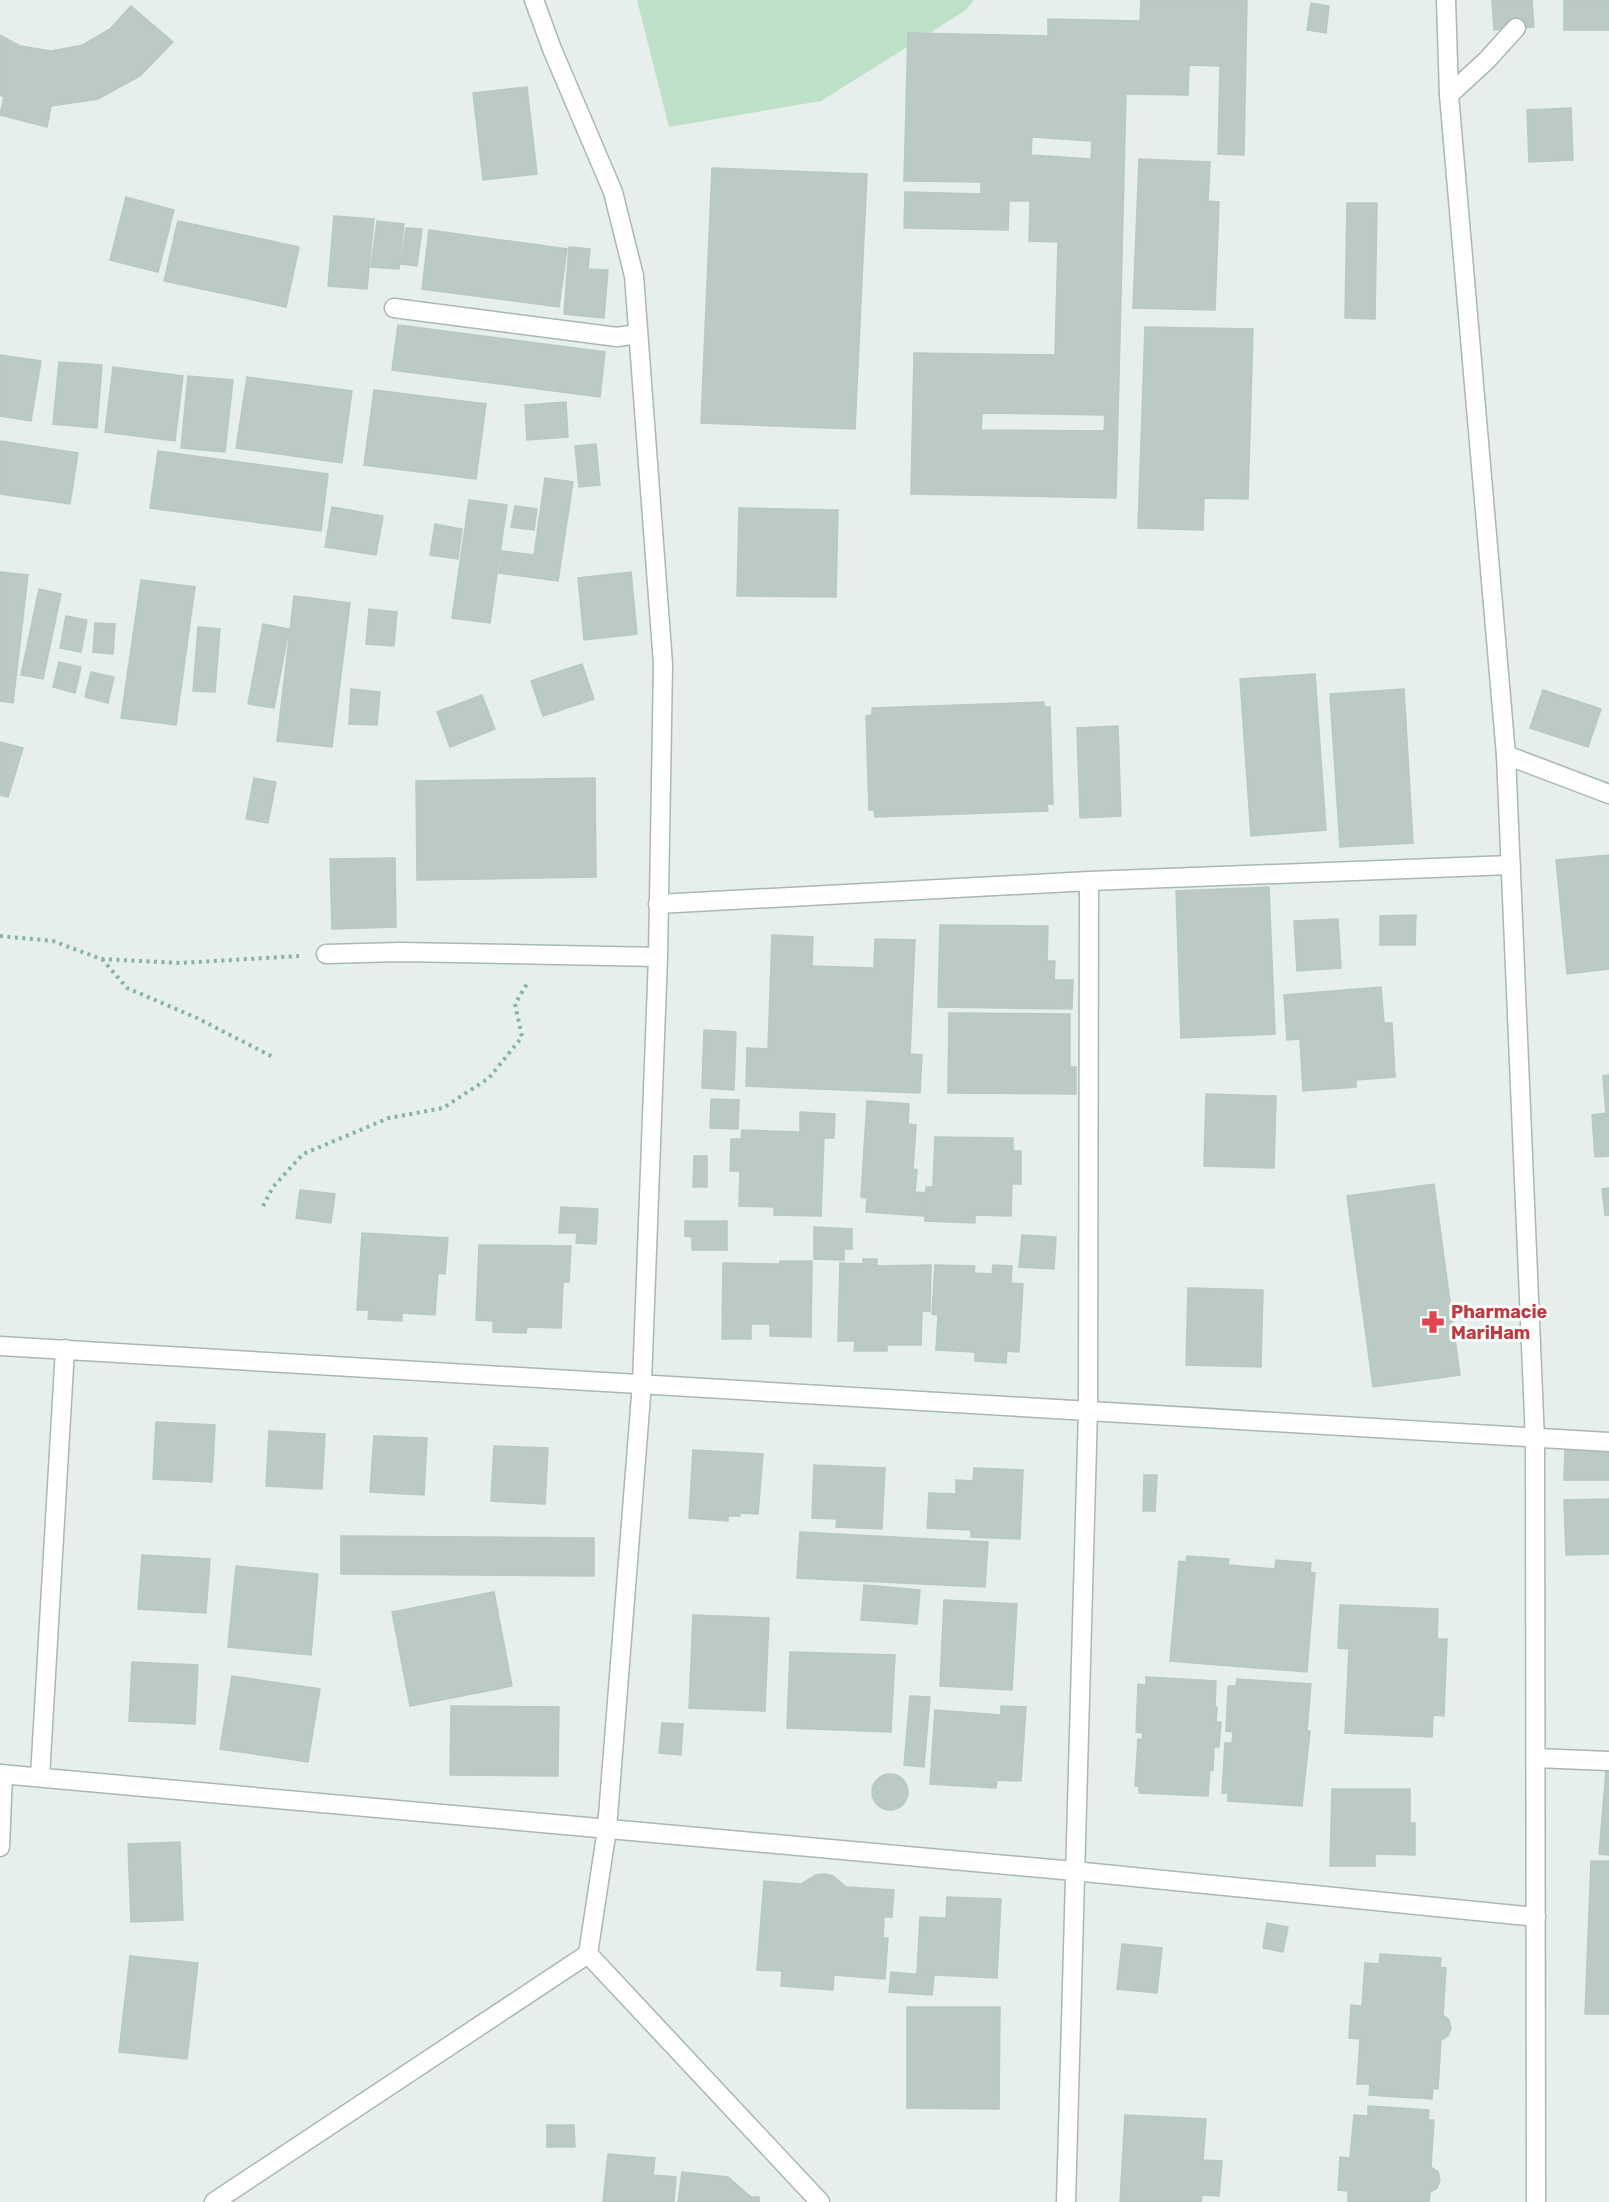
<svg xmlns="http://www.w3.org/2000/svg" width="1609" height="2202" viewBox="0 0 1609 2202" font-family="Rubik,sans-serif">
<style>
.green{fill:#bfe0c8}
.building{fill:#bbcac4;stroke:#b8c9c2;stroke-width:1.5;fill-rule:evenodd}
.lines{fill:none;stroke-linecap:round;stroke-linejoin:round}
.service-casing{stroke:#a8b8b2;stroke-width:21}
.minor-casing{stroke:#a8b8b2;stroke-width:21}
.tertiary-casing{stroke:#a8b8b2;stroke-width:21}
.path{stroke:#86b3a5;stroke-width:4;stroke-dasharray:3 4.5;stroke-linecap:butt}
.service{stroke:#fff;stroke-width:18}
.minor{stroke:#fff;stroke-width:18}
.tertiary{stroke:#fff;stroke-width:18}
.labels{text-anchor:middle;stroke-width:6;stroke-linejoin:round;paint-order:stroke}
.health-label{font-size:18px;font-weight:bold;fill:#be3a42;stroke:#f7fbf9;text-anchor:start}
</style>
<rect width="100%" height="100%" fill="#e6efeb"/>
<path class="green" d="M 637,0 L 974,0 L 966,10 L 821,101 L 669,127 Z"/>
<path class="building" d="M 1141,0 L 1247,0 L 1244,155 L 1218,154 L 1220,66 L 1189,65 L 1188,95 L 1126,94 L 1116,498 L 911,494 L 914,353 L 1055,355 L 1058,242 L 1029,241 L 1030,201 L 1009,201 L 1008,230 L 904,228 L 905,192 L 981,194 L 981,182 L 904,181 L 908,33 L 1048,36 L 1048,19 L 1140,21 ZM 1032,137 L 1092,141 L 1091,159 L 1031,155 ZM 982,413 L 1105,415 L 1104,431 L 981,430 Z
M 1492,0 L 1532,0 L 1534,27 L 1494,30 Z
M 1564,0 L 1609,0 L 1609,30 L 1564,30 Z
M 1311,3 L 1329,6 L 1326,33 L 1307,30 Z
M 131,6 L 173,42 L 140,76 L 98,99 L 51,106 L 47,127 L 0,115 L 4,97 L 0,95 L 0,35 L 20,46 L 51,51 L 83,45 L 110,29 Z
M 527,87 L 537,174 L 483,180 L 473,93 Z
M 1571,108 L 1573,160 L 1529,162 L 1527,110 Z
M 1139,159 L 1210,162 L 1208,201 L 1219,202 L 1215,310 L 1133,308 Z
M 712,168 L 867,174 L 855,429 L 701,423 Z
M 126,197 L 174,210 L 158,272 L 110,260 Z
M 1347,203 L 1377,203 L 1375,319 L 1345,318 Z
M 334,216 L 374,219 L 367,289 L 328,286 Z
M 178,221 L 299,247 L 286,307 L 164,281 Z
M 377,221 L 404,224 L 399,269 L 371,267 Z
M 406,228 L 422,229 L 417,266 L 401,264 Z
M 429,230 L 567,249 L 559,307 L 422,289 Z
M 569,247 L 590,249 L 588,269 L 608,270 L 604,318 L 564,314 Z
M 398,325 L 605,352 L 600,397 L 392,370 Z
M 1145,327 L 1253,329 L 1248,499 L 1204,498 L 1203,530 L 1138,528 Z
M 0,355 L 41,361 L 31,421 L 0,416 Z
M 59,362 L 102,365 L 97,428 L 53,424 Z
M 113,367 L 183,376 L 175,441 L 105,432 Z
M 188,376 L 233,380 L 225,452 L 181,448 Z
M 247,377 L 352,391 L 342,463 L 236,448 Z
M 374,390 L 486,404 L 476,479 L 364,465 Z
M 566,402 L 568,437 L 527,440 L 525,405 Z
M 0,441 L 78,453 L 70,504 L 0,494 Z
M 596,444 L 600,485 L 579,487 L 575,446 Z
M 158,451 L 328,474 L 321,531 L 150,508 Z
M 545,478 L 573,482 L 558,581 L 499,573 L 502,551 L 534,555 Z
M 469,500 L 507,505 L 490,623 L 452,618 Z
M 515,506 L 537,509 L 534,530 L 511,527 Z
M 332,507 L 383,516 L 376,555 L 325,547 Z
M 739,508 L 838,510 L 836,597 L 737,596 Z
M 435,524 L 462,529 L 458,559 L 430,555 Z
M 0,572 L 28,575 L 13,703 L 0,701 Z
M 631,572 L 637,634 L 584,640 L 578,578 Z
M 141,580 L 195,587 L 176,725 L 121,718 Z
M 39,589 L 61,594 L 43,679 L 21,675 Z
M 294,596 L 350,603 L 332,747 L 277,741 Z
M 369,609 L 397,612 L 394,646 L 366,644 Z
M 66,616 L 87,620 L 81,652 L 60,648 Z
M 95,623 L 115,624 L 113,654 L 93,652 Z
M 263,624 L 289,629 L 274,708 L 248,704 Z
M 198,627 L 220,629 L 215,692 L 193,691 Z
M 59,662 L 81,667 L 75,693 L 53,687 Z
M 582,664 L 594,699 L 543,716 L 531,681 Z
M 91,672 L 114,677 L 108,703 L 85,697 Z
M 1315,674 L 1326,830 L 1251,836 L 1240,679 Z
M 351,689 L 380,692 L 377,725 L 349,724 Z
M 1404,689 L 1413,843 L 1340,847 L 1330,694 Z
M 1543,690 L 1601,709 L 1588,747 L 1530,728 Z
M 482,695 L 495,729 L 450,747 L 437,712 Z
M 1044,702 L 1044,707 L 1050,707 L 1053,804 L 1047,804 L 1048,811 L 875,817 L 874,810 L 869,810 L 866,716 L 872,715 L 872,708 Z
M 1118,726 L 1121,816 L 1080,818 L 1077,728 Z
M 0,742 L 23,748 L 8,797 L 0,795 Z
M 254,778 L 276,782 L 268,823 L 246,819 Z
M 595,778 L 596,877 L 417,880 L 416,781 Z
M 1609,855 L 1609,969 L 1567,974 L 1556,860 Z
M 395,858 L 396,927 L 332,929 L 330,859 Z
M 1269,887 L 1275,1034 L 1181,1038 L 1176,891 Z
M 1416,915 L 1415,945 L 1380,945 L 1380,916 Z
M 1338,919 L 1341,968 L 1297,971 L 1294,921 Z
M 940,925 L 1048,926 L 1047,961 L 1055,961 L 1054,980 L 1073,980 L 1072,1009 L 938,1007 Z
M 772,935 L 813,937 L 812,966 L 874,968 L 875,939 L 915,940 L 910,1054 L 922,1055 L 920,1093 L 746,1086 L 747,1048 L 768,1049 Z
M 1381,987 L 1384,1023 L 1392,1023 L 1395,1077 L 1356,1080 L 1356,1087 L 1303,1091 L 1300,1039 L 1287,1040 L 1284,995 Z
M 949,1013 L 1070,1014 L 1070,1067 L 1076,1067 L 1076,1094 L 948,1093 Z
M 704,1030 L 736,1032 L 734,1090 L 702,1088 Z
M 1609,1075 L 1609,1156 L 1595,1157 L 1592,1115 L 1606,1113 L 1603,1076 Z
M 1206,1094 L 1276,1096 L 1274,1168 L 1204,1166 Z
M 711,1099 L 739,1100 L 738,1129 L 710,1128 Z
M 867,1101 L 909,1104 L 908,1124 L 916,1125 L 913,1169 L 917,1170 L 915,1192 L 925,1193 L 924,1216 L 866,1212 L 867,1198 L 861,1197 Z
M 800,1112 L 835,1114 L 834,1138 L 824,1138 L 821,1216 L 774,1215 L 774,1207 L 739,1206 L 740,1171 L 730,1171 L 731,1139 L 741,1139 L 742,1130 L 800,1132 Z
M 935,1137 L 1013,1138 L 1013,1151 L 1021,1151 L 1021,1184 L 1012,1184 L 1011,1216 L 975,1215 L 975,1223 L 925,1221 L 926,1187 L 933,1187 Z
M 694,1156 L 707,1156 L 707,1187 L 693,1187 Z
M 1434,1184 L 1460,1375 L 1373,1387 L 1347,1196 Z
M 1609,1188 L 1609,1215 L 1605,1215 L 1602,1189 Z
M 300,1190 L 335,1194 L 331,1223 L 296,1218 Z
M 561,1207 L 598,1209 L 596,1244 L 576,1243 L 577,1233 L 559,1233 Z
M 685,1221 L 727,1221 L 727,1250 L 692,1250 L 692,1237 L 685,1236 Z
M 814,1227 L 852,1229 L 852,1249 L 844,1249 L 844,1260 L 814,1259 Z
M 362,1233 L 448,1238 L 445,1274 L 438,1273 L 435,1315 L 402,1313 L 402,1321 L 368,1319 L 369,1310 L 357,1310 Z
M 1022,1235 L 1056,1237 L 1054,1269 L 1019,1267 Z
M 479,1245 L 571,1246 L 569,1282 L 563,1282 L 561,1328 L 527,1327 L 526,1333 L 493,1332 L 493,1321 L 476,1320 Z
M 863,1259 L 877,1259 L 877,1266 L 931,1265 L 930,1311 L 922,1311 L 921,1345 L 887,1345 L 887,1351 L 854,1351 L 855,1341 L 838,1341 L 840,1263 L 863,1264 Z
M 780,1261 L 812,1261 L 811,1337 L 770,1336 L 770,1324 L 751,1324 L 751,1339 L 722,1339 L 723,1263 L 780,1264 Z
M 935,1265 L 975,1266 L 974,1273 L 992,1274 L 993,1265 L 1012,1266 L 1011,1283 L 1023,1284 L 1019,1352 L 1007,1351 L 1006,1363 L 975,1361 L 975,1352 L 936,1350 L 938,1315 L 932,1314 Z
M 1188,1288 L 1263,1290 L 1261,1367 L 1186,1365 Z
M 156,1422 L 215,1425 L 212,1482 L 153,1479 Z
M 269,1431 L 325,1434 L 322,1489 L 266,1486 Z
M 374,1436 L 427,1438 L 424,1495 L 370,1492 Z
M 494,1446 L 548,1448 L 545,1504 L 491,1501 Z
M 1565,1446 L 1609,1447 L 1609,1480 L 1564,1480 Z
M 693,1450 L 763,1454 L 758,1514 L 740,1513 L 740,1516 L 728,1516 L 728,1521 L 689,1518 Z
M 814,1465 L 885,1468 L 882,1529 L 836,1527 L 837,1519 L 812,1518 Z
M 974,1468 L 1023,1470 L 1020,1539 L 971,1537 L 971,1530 L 927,1528 L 929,1493 L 956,1494 L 956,1480 L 973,1481 Z
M 1144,1475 L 1157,1475 L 1155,1511 L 1143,1511 Z
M 1609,1499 L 1609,1554 L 1566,1555 L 1564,1500 Z
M 800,1532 L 988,1542 L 985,1587 L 797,1578 Z
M 341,1536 L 594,1538 L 594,1576 L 341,1574 Z
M 142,1555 L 210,1559 L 206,1613 L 138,1609 Z
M 1187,1556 L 1229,1559 L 1228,1565 L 1275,1569 L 1276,1560 L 1311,1563 L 1310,1572 L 1315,1573 L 1307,1672 L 1170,1661 L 1179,1561 L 1186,1562 Z
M 236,1566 L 318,1574 L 311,1655 L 228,1647 Z
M 864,1585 L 920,1590 L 917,1624 L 861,1620 Z
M 494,1592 L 512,1686 L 410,1706 L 392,1612 Z
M 944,1600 L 1017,1604 L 1012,1690 L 940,1686 Z
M 1340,1605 L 1438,1609 L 1437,1639 L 1447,1639 L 1444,1716 L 1433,1715 L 1432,1737 L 1345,1733 L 1349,1649 L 1338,1648 Z
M 693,1615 L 769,1618 L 765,1711 L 689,1708 Z
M 790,1652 L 895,1655 L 891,1732 L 787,1728 Z
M 132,1662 L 198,1665 L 195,1724 L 129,1721 Z
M 232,1676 L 320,1689 L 308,1762 L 220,1749 Z
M 1146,1677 L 1216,1681 L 1215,1707 L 1217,1707 L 1216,1722 L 1221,1722 L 1219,1747 L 1214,1747 L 1213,1770 L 1210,1769 L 1208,1796 L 1139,1793 L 1139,1786 L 1135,1786 L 1138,1739 L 1142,1740 L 1143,1733 L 1136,1732 L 1138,1684 L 1146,1685 Z
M 1237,1679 L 1311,1684 L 1307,1731 L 1310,1731 L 1302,1806 L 1228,1801 L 1228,1793 L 1222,1793 L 1225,1743 L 1232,1743 L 1233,1732 L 1226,1731 L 1228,1686 L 1236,1686 Z
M 910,1696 L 930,1697 L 924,1767 L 904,1765 Z
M 451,1706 L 559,1707 L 558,1776 L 450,1775 Z
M 1001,1706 L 1026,1707 L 1021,1781 L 997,1780 L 996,1788 L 930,1784 L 935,1710 L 1001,1715 Z
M 662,1723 L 683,1724 L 681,1755 L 659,1753 Z
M 1606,1771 L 1609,1772 L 1609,1855 L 1599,1854 Z
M872 1792a18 18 0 1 1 36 0a18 18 0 1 1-36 0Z
M 1332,1789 L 1410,1789 L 1410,1823 L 1415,1823 L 1415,1855 L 1375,1854 L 1375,1866 L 1330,1866 Z
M 180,1842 L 183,1920 L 131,1922 L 128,1844 Z
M 1591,1861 L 1609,1861 L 1609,2014 L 1585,2014 Z
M 825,1874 L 833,1876 L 846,1887 L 894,1890 L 892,1917 L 884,1917 L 883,1938 L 888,1938 L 885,1979 L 834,1975 L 833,1990 L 781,1986 L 782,1971 L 757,1970 L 764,1881 L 801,1884 L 816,1875 Z
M 947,1897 L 1001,1899 L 997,1978 L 917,1974 L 920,1917 L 946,1918 Z
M 1267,1923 L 1288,1927 L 1283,1952 L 1263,1948 Z
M 1122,1944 L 1162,1948 L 1157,1993 L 1117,1989 Z
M 1380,1954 L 1441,1958 L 1440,1967 L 1446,1968 L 1443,2015 L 1449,2020 L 1451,2028 L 1448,2036 L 1441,2040 L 1438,2089 L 1433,2088 L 1432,2099 L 1369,2095 L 1370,2084 L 1357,2084 L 1360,2039 L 1349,2038 L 1351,2005 L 1362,2006 L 1365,1963 L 1379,1964 Z
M 130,1956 L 198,1963 L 187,2059 L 119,2052 Z
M 891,1972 L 934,1976 L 932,1995 L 889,1992 Z
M 907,2007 L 1000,2007 L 999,2109 L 907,2108 Z
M 1368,2106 L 1429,2110 L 1428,2120 L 1434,2120 L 1431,2167 L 1438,2172 L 1440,2180 L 1437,2188 L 1430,2192 L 1429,2202 L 1348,2202 L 1348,2191 L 1338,2190 L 1340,2157 L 1350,2158 L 1354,2115 L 1368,2116 Z
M 1125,2115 L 1206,2119 L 1203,2160 L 1222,2161 L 1219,2196 L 1202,2195 L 1201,2202 L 1120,2202 Z
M 547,2125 L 574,2125 L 575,2147 L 547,2147 Z
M 608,2154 L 655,2158 L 653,2175 L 676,2177 L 674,2202 L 603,2202 Z
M 682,2172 L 728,2177 L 751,2197 L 759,2197 L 759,2202 L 678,2202 Z"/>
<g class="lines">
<g class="service-casing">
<path id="service" d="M 1449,95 L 1487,60 L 1516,28
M 394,308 L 617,337 L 638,334
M 326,954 L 401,952 L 658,957"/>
</g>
<g class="minor-casing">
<path id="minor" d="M 534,0 L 552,49 L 613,192 L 634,276 L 663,664 L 658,957 L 642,1383 L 607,1829 L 588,1954
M 1506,755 L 1609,794
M 658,904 L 1089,881 L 1511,865
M 0,1346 L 1609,1442
M 1536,1758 L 1609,1761
M 0,1774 L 1074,1871 L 1536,1917
M 40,1777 L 65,1349
M 0,1847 L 3,1774
M 214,2202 L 588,1954 L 820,2202
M 1066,2202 L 1088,1409 L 1089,881"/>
</g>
<g class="tertiary-casing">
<path id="tertiary" d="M 1446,0 L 1449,95 L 1506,755 L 1535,1440 L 1536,2202"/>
</g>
<path class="path" d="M 0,936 L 53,941 L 101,959 L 180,963 L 299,956
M 102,959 L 127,988 L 197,1018 L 273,1057
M 263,1206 L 273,1187 L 303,1154 L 389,1118 L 443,1108 L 489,1078 L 522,1037 L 515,1004 L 528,982"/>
<use href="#service" class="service"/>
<use href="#minor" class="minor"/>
<use href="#tertiary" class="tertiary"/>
</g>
<defs>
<g id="pharmacy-bare" transform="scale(1.8)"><path d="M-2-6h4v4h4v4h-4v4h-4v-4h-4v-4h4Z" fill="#e0444e" stroke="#f7fbf9" stroke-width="2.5" paint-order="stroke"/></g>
</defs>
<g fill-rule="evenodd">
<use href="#pharmacy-bare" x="1433" y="1322"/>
</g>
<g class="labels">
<g class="health-label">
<text x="1451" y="1318">Pharmacie<tspan x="1451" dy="21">MariHam</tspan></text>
</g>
</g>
</svg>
